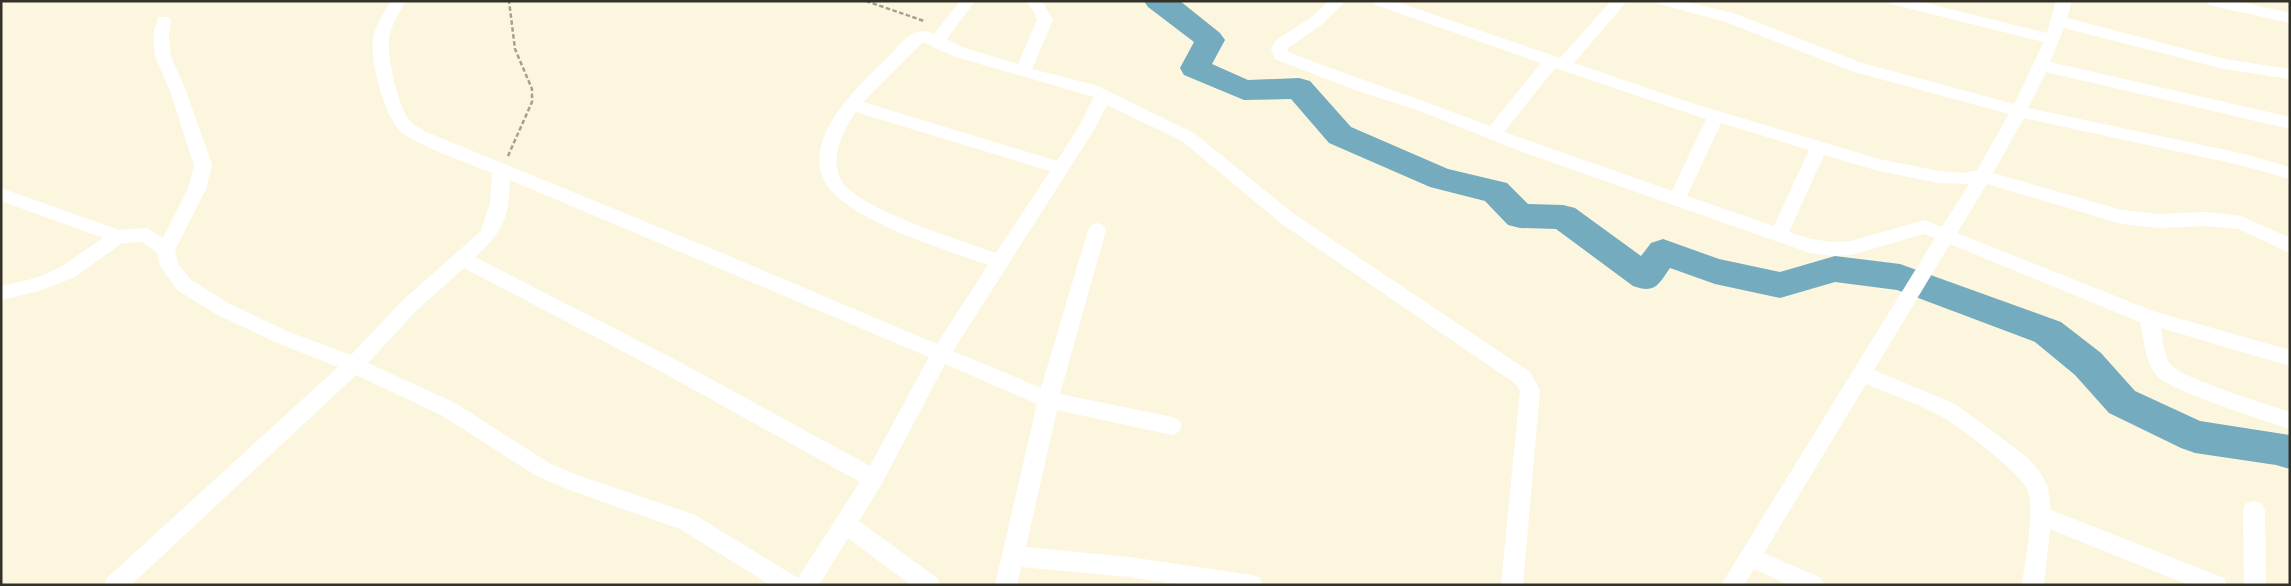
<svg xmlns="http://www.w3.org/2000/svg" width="2291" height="586" viewBox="0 0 2291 586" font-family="Helvetica,sans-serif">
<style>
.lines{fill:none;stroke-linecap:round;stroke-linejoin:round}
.river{fill:#74abbf;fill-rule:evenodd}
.path{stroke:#a5a08f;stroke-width:2.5;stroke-dasharray:4.5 2.5;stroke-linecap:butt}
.street{fill:#fff;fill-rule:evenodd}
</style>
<rect width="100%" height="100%" fill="#fcf6df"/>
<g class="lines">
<path class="river" d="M 1144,1 L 1180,1 L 1220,33 L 1225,40 L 1212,64 L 1248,80 L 1299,78 L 1310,81 L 1351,127 L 1448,169 L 1507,183 L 1528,204 L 1563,205 L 1575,208 L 1641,256 L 1651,243 L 1663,239 L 1719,259 L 1780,272 L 1835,256 L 1900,264 L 2061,322 L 2101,353 L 2135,391 L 2200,421 L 2290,435 L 2290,469 L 2276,465 L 2195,453 L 2181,448 L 2109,413 L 2075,375 L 2035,342 L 1897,290 L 1835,282 L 1780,298 L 1715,284 L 1670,268 C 1658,285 1655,294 1633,286 L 1556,229 L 1520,228 L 1508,225 L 1485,201 L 1430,187 L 1329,143 L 1291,99 L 1244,100 L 1184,75 L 1180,68 L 1194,42 L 1148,7 Z"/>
<path class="path" d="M 866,1 L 924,21
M 508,156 L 532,102 L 532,89 L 515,49 L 509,1"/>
<path class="street" d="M 391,1 L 406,1 C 399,13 390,26 389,40 C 387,58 398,107 410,121 C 414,126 421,128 426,132 L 722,253 L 937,344 L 988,265 C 948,250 840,219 823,178 C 805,134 860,84 888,57 C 895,50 903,39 912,34 C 919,30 928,31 934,34 L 960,1 L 975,1 L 947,39 L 965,48 L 1018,64 L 1037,20 L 1034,12 L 1026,1 L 1042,1 L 1053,20 L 1032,69 L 1095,85 L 1194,133 L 1294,214 L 1530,372 L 1540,390 L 1523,585 L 1501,585 L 1520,391 L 1516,384 L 1282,224 L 1182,141 L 1107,105 L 1094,130 L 953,351 L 1041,388 L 1088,230 L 1091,225 L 1097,223 L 1103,225 L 1106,230 L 1060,394 L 1172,417 L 1179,420 L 1182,426 L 1179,432 L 1172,435 L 1057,410 L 1026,547 L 1129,557 L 1252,575 L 1260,578 L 1263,585 L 1181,585 L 1129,577 L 1021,567 L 1017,585 L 995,585 L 1037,404 L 945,364 L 881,485 L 859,521 L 937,578 L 940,585 L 911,585 L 848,538 L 819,585 L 770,585 L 680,529 L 564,488 L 535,475 L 441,415 L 356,375 L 131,585 L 104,585 L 107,578 L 338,367 L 275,342 L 216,314 L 177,290 L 160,266 L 157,253 L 143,242 L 122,243 L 75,277 L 39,291 L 1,300 L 1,286 L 36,278 L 61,267 L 103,238 L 1,201 L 1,188 L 119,230 L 147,228 L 163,238 L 188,189 L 194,165 L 169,88 L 155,57 L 153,36 L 158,17 L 168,17 L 171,21 L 169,36 L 171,57 L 185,88 L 212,165 L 206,189 L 175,250 L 178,264 L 191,280 L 230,304 L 289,332 L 351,355 L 401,302 L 481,231 L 490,203 L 492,173 C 471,164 413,144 399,130 C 384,114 370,61 373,39 C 375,25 384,13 391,1 ZM 923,42 L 953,56 L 1094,97 L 1080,125 L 1057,161 L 863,102 ZM 856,112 L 1050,171 L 996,253 C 963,241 857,209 841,180 C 829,158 843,130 856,112 ZM 510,180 L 929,357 L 870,466 L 676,360 L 475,257 C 503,232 509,218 510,180 ZM 464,268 L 662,372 L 860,482 L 798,578 L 695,515 L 577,475 L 549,463 L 455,403 L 368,363 L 415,312 Z
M 1329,1 L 1346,1 L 1320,26 L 1288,48 L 1288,52 C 1355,78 1423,100 1490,126 L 1541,63 L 1373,4 L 1371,1 L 1394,1 L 1560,58 L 1611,1 L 1627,1 L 1574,63 L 1688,102 L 1879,159 L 1939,171 L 1964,173 L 1977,170 L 2009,114 L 1851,71 L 1726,22 L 1659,4 L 1657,1 L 1684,1 L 1736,14 L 1862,63 L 2014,104 L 2044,42 L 1891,4 L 1889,1 L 1918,1 L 2047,33 L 2056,1 L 2072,1 L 2067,18 L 2224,59 L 2290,69 L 2290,79 L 2224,69 L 2064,28 L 2050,62 L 2290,117 L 2290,129 L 2046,72 L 2028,108 L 2244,154 L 2290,167 L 2290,179 L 2244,166 L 2024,118 L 1993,173 L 2122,210 L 2159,214 L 2205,212 L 2241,216 L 2290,238 L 2290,253 L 2238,229 L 2205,226 L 2159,228 L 2122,224 L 1987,184 L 1957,233 L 2153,311 L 2290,350 L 2290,366 L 2161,328 C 2163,340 2163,355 2171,365 C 2181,378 2269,405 2290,412 L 2290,429 C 2268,422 2168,390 2157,376 C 2145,361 2144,340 2140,322 L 1950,244 L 1874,370 L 1955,404 L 2026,456 L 2040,472 L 2048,487 L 2051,510 L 2224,578 L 2227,585 L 2189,585 L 2050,529 L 2044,585 L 2022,585 C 2025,561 2035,511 2028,491 C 2023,474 1956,424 1939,415 C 1916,403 1890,394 1866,384 L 1764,553 L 1821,578 L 1824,585 L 1788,585 L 1754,569 L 1744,585 L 1721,585 L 1935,238 L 1924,234 L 1851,255 L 1833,256 L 1810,253 L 1520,151 L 1420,111 L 1352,89 L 1275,59 L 1271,50 L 1275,41 L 1310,18 ZM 1555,68 L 1706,119 L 1672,191 L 1504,132 ZM 1721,123 L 1809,150 L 1774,226 L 1687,196 ZM 1824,155 L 1879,171 L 1939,183 L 1969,184 L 1942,227 L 1925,220 L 1851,241 L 1833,242 L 1811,239 L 1789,232 Z
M 2206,1 L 2236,1 L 2290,13 L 2290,23 L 2213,6 L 2208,4 Z
M 2254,501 L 2262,503 L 2265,510 L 2266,585 L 2244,585 L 2243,510 L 2246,503 Z"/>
</g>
<rect width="2291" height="586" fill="none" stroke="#333128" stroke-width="5"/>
</svg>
